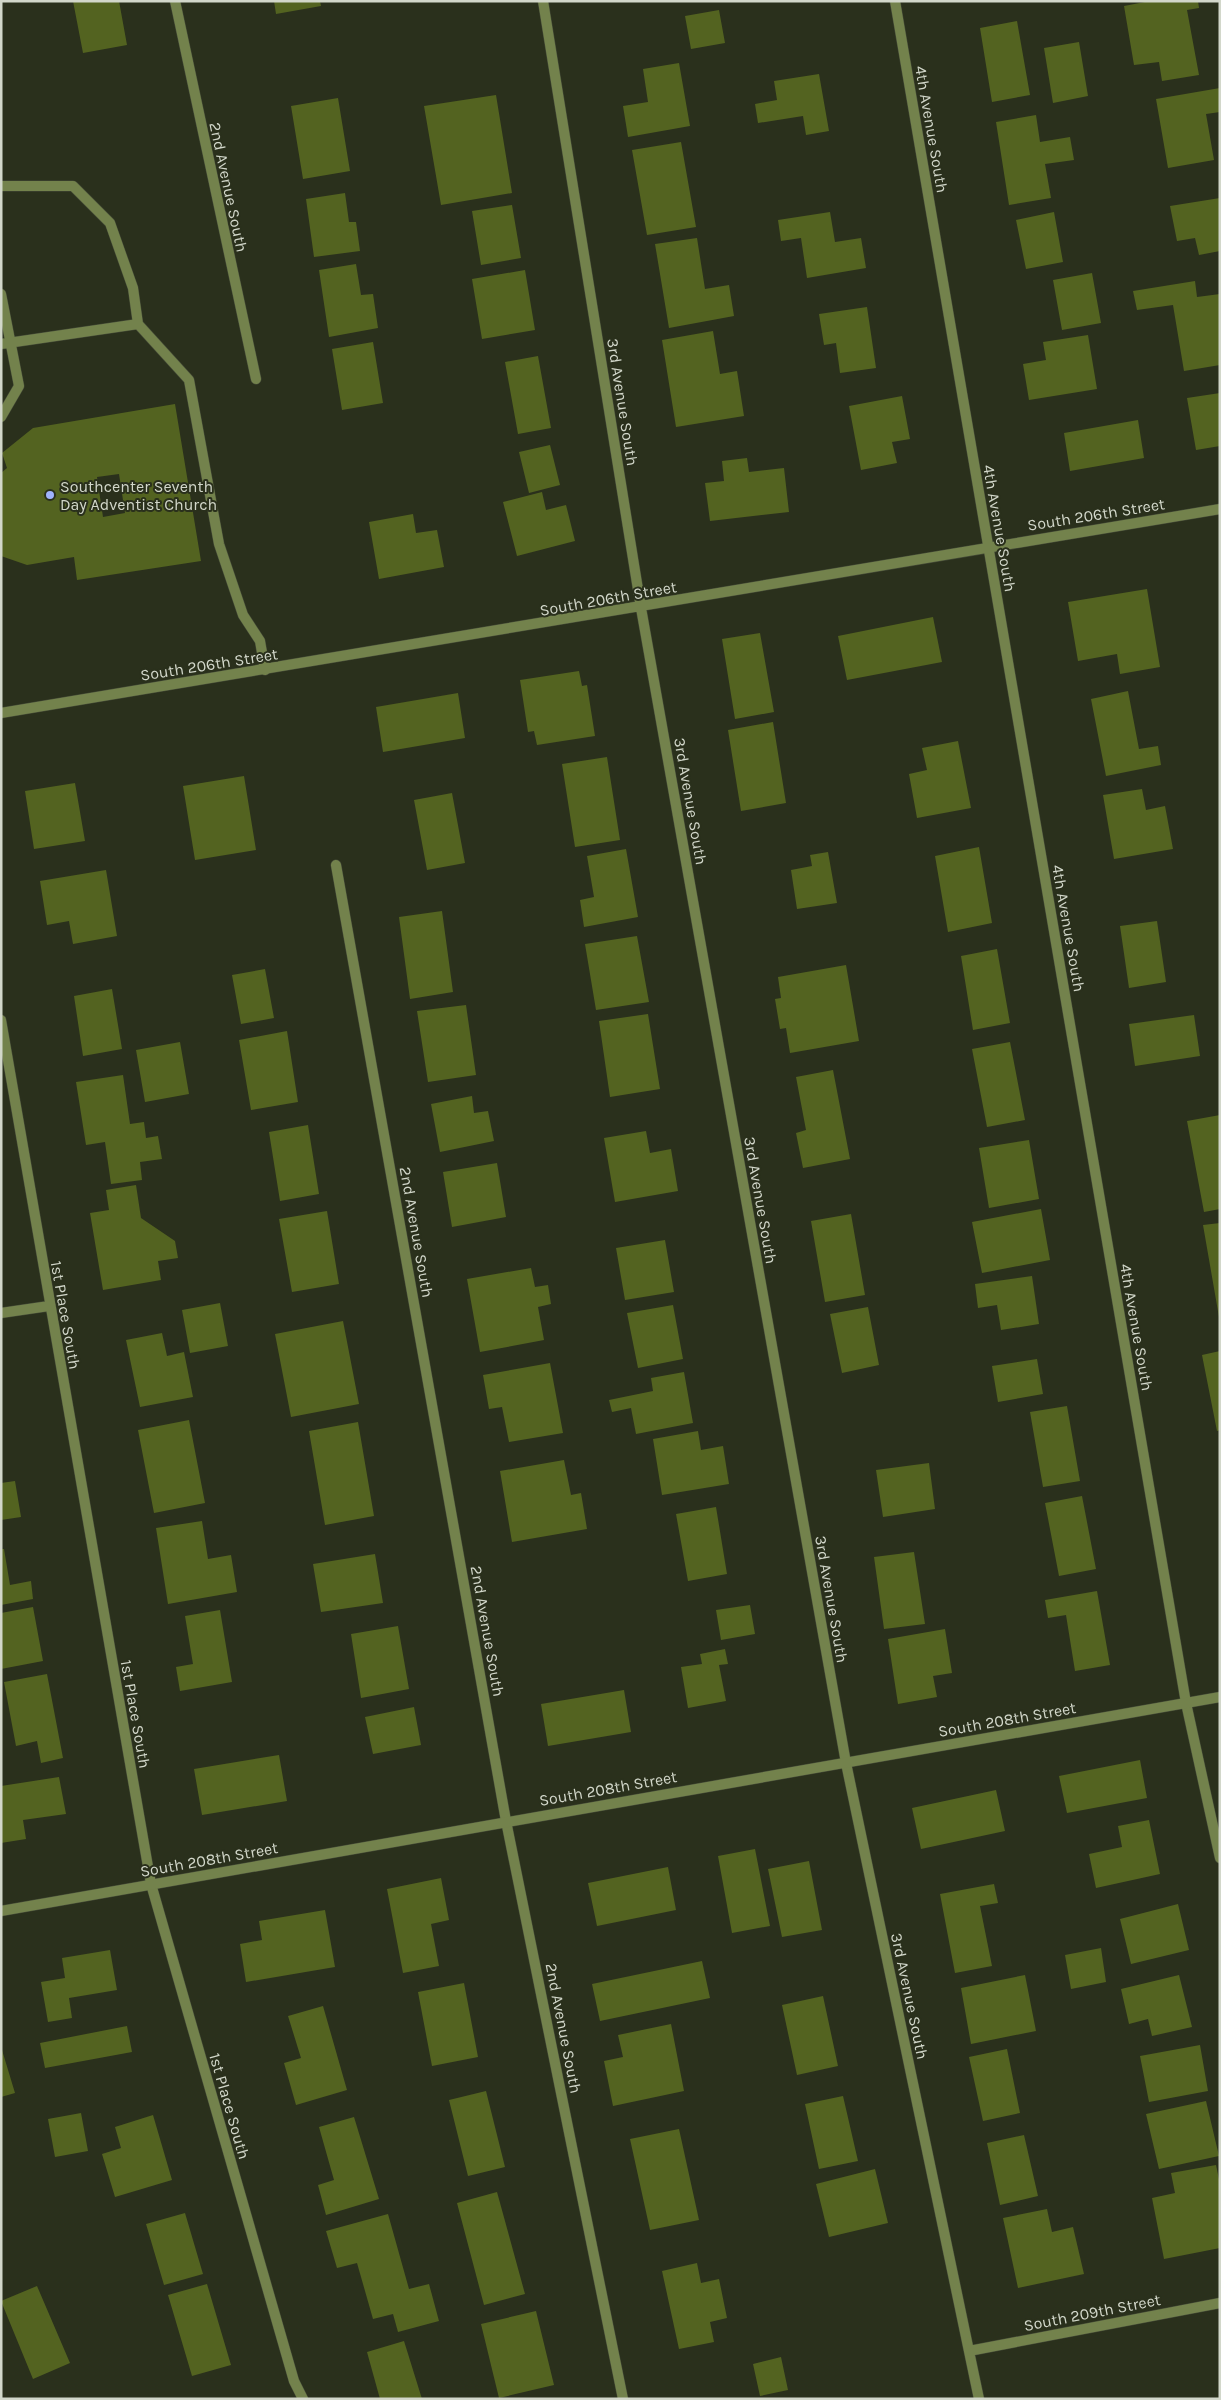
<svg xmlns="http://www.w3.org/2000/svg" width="1221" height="2400" viewBox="0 0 1221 2400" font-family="Karla,sans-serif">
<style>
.building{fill:#536320;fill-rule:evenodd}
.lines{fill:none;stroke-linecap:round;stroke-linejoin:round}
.service-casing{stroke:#454b38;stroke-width:11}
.minor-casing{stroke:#454b38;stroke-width:11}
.tertiary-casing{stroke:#454b38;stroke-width:11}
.service{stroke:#73824c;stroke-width:10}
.minor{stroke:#73824c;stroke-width:10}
.tertiary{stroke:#73824c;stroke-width:10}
.poi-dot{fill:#9fb3fd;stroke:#2a301c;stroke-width:2}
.labels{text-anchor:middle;stroke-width:4;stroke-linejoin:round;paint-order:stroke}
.street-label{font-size:16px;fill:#d2d7ca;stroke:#2a301c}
.poi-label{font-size:16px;fill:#d2d7ca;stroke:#2a301c;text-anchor:start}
</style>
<rect width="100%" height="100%" fill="#2a301c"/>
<path class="building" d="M 73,1 L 119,1 L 127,45 L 83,53 Z
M 274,1 L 320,1 L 321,6 L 276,14 Z
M 1150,1 L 1198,1 L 1199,8 L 1187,10 L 1199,75 L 1162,81 L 1159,62 L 1134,65 L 1124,6 Z
M 719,10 L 725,43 L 691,49 L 685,16 Z
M 1017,21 L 1030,95 L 992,102 L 980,28 Z
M 1079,42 L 1088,96 L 1053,103 L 1044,48 Z
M 679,63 L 690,126 L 628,137 L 623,106 L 648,102 L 643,69 Z
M 819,74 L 829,131 L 806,135 L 803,116 L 758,123 L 755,104 L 777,100 L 774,81 Z
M 1220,88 L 1220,112 L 1206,114 L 1214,160 L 1168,168 L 1156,99 Z
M 496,95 L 512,193 L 441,205 L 424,106 Z
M 338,98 L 350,171 L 303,179 L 291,106 Z
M 1036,115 L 1040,142 L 1070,137 L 1074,160 L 1045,164 L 1051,198 L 1009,205 L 996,122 Z
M 681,142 L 696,227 L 647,235 L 632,150 Z
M 345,193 L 349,222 L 356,222 L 360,251 L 314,257 L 306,199 Z
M 1220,198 L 1220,251 L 1199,255 L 1195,238 L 1177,241 L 1170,206 Z
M 512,205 L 521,258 L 481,265 L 472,211 Z
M 830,212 L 835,242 L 861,238 L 866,268 L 807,278 L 801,238 L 781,241 L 778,220 Z
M 1054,212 L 1063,262 L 1026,269 L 1016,220 Z
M 697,238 L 705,289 L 729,285 L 734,316 L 669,328 L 655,244 Z
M 356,264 L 361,295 L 373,294 L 378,328 L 329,337 L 319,270 Z
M 525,270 L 535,330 L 482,339 L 472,279 Z
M 1092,273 L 1101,323 L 1062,330 L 1053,280 Z
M 1195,281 L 1197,297 L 1220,294 L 1220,365 L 1184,371 L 1173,305 L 1137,310 L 1133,291 Z
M 867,307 L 876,368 L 840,373 L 836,343 L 824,345 L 819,314 Z
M 713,331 L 720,374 L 737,371 L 744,416 L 676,427 L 662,340 Z
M 1088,335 L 1097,389 L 1029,400 L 1023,364 L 1046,360 L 1043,342 Z
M 373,342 L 383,403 L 342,410 L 332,349 Z
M 538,356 L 551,428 L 518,434 L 505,362 Z
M 1220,393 L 1220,446 L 1196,450 L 1187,398 Z
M 902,396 L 910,439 L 892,442 L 897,463 L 861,470 L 849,406 Z
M 175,404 L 201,561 L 77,580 L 74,557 L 27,565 L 1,556 L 1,473 L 7,468 L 2,453 L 33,428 ZM 119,474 L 125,513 L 103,517 L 97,477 Z
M 1138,420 L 1144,458 L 1070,471 L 1064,433 Z
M 550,445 L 560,485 L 529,493 L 519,452 Z
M 747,458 L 749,472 L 784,468 L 789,512 L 710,521 L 705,483 L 724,481 L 722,461 Z
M 542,492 L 546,510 L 566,505 L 575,541 L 517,556 L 503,502 Z
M 413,514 L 416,533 L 437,530 L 444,567 L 379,579 L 369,522 Z
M 1147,589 L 1160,667 L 1120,674 L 1117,654 L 1078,661 L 1068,602 Z
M 933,617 L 942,662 L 847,680 L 838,636 Z
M 760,633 L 774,712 L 735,719 L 722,639 Z
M 579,671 L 582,686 L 587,685 L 595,736 L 537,745 L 534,731 L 528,732 L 520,680 Z
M 1128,691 L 1139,749 L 1158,746 L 1161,765 L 1106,776 L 1091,699 Z
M 458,693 L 465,738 L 383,752 L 376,707 Z
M 773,722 L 786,803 L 741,811 L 728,730 Z
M 958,741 L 971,808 L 917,818 L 909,774 L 927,770 L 922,748 Z
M 607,757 L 620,840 L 575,847 L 562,764 Z
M 244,776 L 256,850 L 195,860 L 183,786 Z
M 75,783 L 85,841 L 34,849 L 25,791 Z
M 1142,789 L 1146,810 L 1165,806 L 1173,849 L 1114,859 L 1103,795 Z
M 452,793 L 465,863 L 427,870 L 414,800 Z
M 979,847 L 992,923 L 948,932 L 935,856 Z
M 626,849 L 638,917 L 584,927 L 580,900 L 594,897 L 587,856 Z
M 828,852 L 837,903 L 797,909 L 791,870 L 812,866 L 810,855 Z
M 106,870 L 117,936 L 73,944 L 69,921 L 47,925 L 40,881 Z
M 442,911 L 453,992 L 410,999 L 399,917 Z
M 1157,921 L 1166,982 L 1129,988 L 1120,926 Z
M 637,936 L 649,1002 L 596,1010 L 585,944 Z
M 997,949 L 1010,1023 L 973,1030 L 961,956 Z
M 846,965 L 859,1041 L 790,1053 L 786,1028 L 780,1029 L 775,999 L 781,998 L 778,977 Z
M 265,969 L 274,1018 L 241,1024 L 232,975 Z
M 112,989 L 122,1049 L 83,1056 L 74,996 Z
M 466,1005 L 476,1075 L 428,1082 L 417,1011 Z
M 648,1014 L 660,1089 L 610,1097 L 599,1021 Z
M 1194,1015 L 1200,1056 L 1135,1066 L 1129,1024 Z
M 287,1031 L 298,1102 L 251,1110 L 239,1040 Z
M 180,1042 L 189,1094 L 145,1102 L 136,1050 Z
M 1010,1042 L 1025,1120 L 987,1127 L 972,1049 Z
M 833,1070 L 850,1159 L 803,1168 L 796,1133 L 806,1130 L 796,1077 Z
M 123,1075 L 130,1124 L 144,1122 L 146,1138 L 158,1136 L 162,1159 L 140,1162 L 142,1180 L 111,1184 L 105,1142 L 86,1145 L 76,1082 Z
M 472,1096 L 474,1113 L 488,1111 L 494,1141 L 440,1152 L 431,1104 Z
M 1220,1115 L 1220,1209 L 1204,1212 L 1187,1121 Z
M 308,1125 L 319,1194 L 280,1201 L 269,1132 Z
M 646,1131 L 650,1153 L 671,1149 L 678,1191 L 615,1202 L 604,1138 Z
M 1029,1140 L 1039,1199 L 989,1208 L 979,1148 Z
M 497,1163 L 506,1217 L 452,1227 L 443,1172 Z
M 136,1185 L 141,1218 L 175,1241 L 178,1258 L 158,1261 L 161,1280 L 103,1290 L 90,1213 L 109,1210 L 106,1190 Z
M 1041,1209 L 1050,1260 L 982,1273 L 972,1222 Z
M 327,1211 L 339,1284 L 292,1292 L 279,1219 Z
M 851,1214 L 865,1295 L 825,1302 L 811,1221 Z
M 1220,1223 L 1220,1317 L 1219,1317 L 1203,1225 Z
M 665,1240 L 674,1292 L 625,1300 L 616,1248 Z
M 531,1268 L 535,1287 L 548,1285 L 551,1304 L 538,1307 L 544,1340 L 480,1352 L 467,1279 Z
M 1032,1276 L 1039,1324 L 1001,1330 L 997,1305 L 978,1308 L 975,1284 Z
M 220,1303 L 228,1346 L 190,1353 L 182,1310 Z
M 673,1305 L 683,1359 L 638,1368 L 627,1313 Z
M 868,1307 L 879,1365 L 842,1373 L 830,1314 Z
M 343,1321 L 359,1404 L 291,1417 L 275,1334 Z
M 162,1333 L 167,1356 L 184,1352 L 193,1397 L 140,1407 L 126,1340 Z
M 1220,1351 L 1220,1430 L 1217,1431 L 1202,1355 Z
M 1037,1359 L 1043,1394 L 998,1402 L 992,1366 Z
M 550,1363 L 563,1433 L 509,1442 L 502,1407 L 489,1409 L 483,1375 Z
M 684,1372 L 693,1423 L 636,1434 L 631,1408 L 612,1412 L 609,1400 L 653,1391 L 651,1378 Z
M 1067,1406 L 1080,1481 L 1043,1487 L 1030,1412 Z
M 189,1420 L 205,1503 L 154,1513 L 138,1430 Z
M 358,1422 L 374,1516 L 325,1525 L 309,1431 Z
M 698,1431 L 701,1450 L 723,1446 L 729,1484 L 662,1495 L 653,1439 Z
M 564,1460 L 571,1495 L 581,1493 L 587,1529 L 512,1542 L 500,1471 Z
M 929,1463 L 935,1509 L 883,1517 L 876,1470 Z
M 15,1481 L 21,1517 L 1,1520 L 1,1483 Z
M 1082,1496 L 1096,1569 L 1059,1576 L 1045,1503 Z
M 716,1507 L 727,1574 L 688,1581 L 676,1514 Z
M 202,1521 L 208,1559 L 231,1555 L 237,1592 L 168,1604 L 156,1528 Z
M 1,1549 L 4,1549 L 10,1585 L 31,1581 L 33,1599 L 1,1605 Z
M 914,1552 L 925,1624 L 884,1629 L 874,1557 Z
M 375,1554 L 383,1603 L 321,1612 L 313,1564 Z
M 1097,1591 L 1110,1665 L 1075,1671 L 1066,1615 L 1048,1618 L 1045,1600 Z
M 750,1605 L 755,1634 L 721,1640 L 716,1610 Z
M 33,1607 L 43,1661 L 1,1669 L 1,1613 Z
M 220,1610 L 232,1682 L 180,1691 L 176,1667 L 193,1664 L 185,1616 Z
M 398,1626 L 409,1689 L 361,1698 L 351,1634 Z
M 945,1629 L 952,1673 L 933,1676 L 937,1697 L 898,1704 L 888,1639 Z
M 725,1649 L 728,1664 L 719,1665 L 726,1701 L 688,1708 L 681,1667 L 702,1664 L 700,1654 Z
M 47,1674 L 63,1758 L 41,1763 L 37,1741 L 16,1746 L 4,1682 Z
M 624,1690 L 631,1732 L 548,1746 L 541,1704 Z
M 414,1707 L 421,1745 L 373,1754 L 365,1717 Z
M 279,1755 L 287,1801 L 202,1815 L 194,1769 Z
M 1140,1760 L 1147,1798 L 1067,1813 L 1059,1776 Z
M 59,1777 L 66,1814 L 23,1820 L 26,1839 L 1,1843 L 1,1786 Z
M 996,1790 L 1005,1831 L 921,1849 L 912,1808 Z
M 1149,1820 L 1160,1874 L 1096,1888 L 1089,1854 L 1122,1847 L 1118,1826 Z
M 755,1849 L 770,1926 L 732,1933 L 718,1856 Z
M 809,1861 L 822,1930 L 782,1937 L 768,1869 Z
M 668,1867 L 676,1910 L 597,1926 L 588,1883 Z
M 441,1878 L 449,1920 L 431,1924 L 439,1966 L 403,1973 L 387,1889 Z
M 994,1884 L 998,1903 L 980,1906 L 992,1966 L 955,1973 L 940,1894 Z
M 1178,1904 L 1189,1950 L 1131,1964 L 1120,1919 Z
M 325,1910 L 335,1967 L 246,1982 L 240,1944 L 262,1940 L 259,1921 Z
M 1101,1948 L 1106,1982 L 1071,1989 L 1065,1955 Z
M 110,1950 L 117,1990 L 69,1998 L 72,2018 L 48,2022 L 41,1982 L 65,1978 L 62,1958 Z
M 702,1961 L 710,1998 L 600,2021 L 592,1984 Z
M 1025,1975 L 1036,2031 L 971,2044 L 961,1988 Z
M 1179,1975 L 1192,2027 L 1152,2036 L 1148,2019 L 1129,2024 L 1121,1989 Z
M 464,1983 L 478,2057 L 432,2066 L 418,1992 Z
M 823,1996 L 838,2066 L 797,2075 L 782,2005 Z
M 323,2006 L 347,2090 L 296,2105 L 284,2063 L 301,2058 L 288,2016 Z
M 671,2024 L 684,2091 L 613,2106 L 604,2061 L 623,2057 L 618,2035 Z
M 127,2026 L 132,2052 L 45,2068 L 40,2043 Z
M 1200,2045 L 1208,2091 L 1149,2102 L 1140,2056 Z
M 1007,2049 L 1020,2113 L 983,2121 L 969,2057 Z
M 2,2050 L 15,2093 L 1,2097 L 1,2051 Z
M 486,2091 L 505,2167 L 468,2176 L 449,2100 Z
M 843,2096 L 858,2161 L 819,2169 L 805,2104 Z
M 1206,2101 L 1219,2156 L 1159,2169 L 1146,2114 Z
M 81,2113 L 88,2151 L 55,2157 L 48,2119 Z
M 153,2115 L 172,2180 L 115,2197 L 102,2154 L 121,2148 L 115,2127 Z
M 354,2117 L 379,2199 L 326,2215 L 318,2185 L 334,2180 L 319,2127 Z
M 679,2129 L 699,2220 L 650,2230 L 630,2139 Z
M 1024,2135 L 1038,2196 L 1000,2205 L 987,2143 Z
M 1216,2165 L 1220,2184 L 1220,2248 L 1164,2259 L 1152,2198 L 1175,2193 L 1171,2173 Z
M 875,2169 L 888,2223 L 829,2237 L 816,2184 Z
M 497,2192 L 525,2294 L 484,2305 L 457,2203 Z
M 1047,2209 L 1052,2232 L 1073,2227 L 1084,2274 L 1018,2288 L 1003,2218 Z
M 185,2213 L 203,2274 L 164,2285 L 146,2224 Z
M 388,2214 L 409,2289 L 429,2284 L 439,2321 L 398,2332 L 393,2314 L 373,2319 L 357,2263 L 337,2268 L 326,2231 Z
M 697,2263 L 701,2283 L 719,2279 L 727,2318 L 710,2322 L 714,2342 L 679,2349 L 662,2271 Z
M 207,2284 L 231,2365 L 192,2376 L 168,2295 Z
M 37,2286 L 70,2363 L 33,2379 L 1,2301 Z
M 536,2311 L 554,2385 L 499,2398 L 481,2324 Z
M 404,2341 L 422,2399 L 380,2399 L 367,2352 Z
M 781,2357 L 788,2390 L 760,2396 L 753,2364 Z"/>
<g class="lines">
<g class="service-casing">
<path id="service" d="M 1,186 L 73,186 L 110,223 L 133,288 L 138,324 L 1,344
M 1,294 L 19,386 L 1,417
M 138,324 L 189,380 L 219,544 L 243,615 L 260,641 L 265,670"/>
</g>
<g class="minor-casing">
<path id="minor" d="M 175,1 L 256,379
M 543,1 L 641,608 L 846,1763 L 979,2399
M 895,1 L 1186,1703 L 1220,1858
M 1,713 L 1220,509
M 336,865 L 506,1821 L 623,2399
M 1,1020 L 151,1884 L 294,2381 L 303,2399
M 1,1313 L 49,1306
M 969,2351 L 1220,2303"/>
</g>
<g class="tertiary-casing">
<path id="tertiary" d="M 1,1911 L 1220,1697"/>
</g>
<use href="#service" class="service"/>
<use href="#minor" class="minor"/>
<use href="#tertiary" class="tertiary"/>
</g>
<circle class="poi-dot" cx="50" cy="495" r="5"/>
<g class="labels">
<g class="street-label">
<text transform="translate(932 129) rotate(80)" y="6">4th Avenue South</text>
<text transform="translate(229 187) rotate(78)" y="6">2nd Avenue South</text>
<text transform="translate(623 402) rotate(81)" y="6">3rd Avenue South</text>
<text transform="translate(1096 514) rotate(-9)" y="6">South 206th Street</text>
<text transform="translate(1000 528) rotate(80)" y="6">4th Avenue South</text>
<text transform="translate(608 598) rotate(-10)" y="6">South 206th Street</text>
<text transform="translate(209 664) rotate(-9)" y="6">South 206th Street</text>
<text transform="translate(691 801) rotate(80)" y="6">3rd Avenue South</text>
<text transform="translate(1069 928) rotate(80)" y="6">4th Avenue South</text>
<text transform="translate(761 1200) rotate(80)" y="6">3rd Avenue South</text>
<text transform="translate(417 1232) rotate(80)" y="6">2nd Avenue South</text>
<text transform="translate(66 1315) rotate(80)" y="6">1st Place South</text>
<text transform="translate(1137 1327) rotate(80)" y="6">4th Avenue South</text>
<text transform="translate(832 1599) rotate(80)" y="6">3rd Avenue South</text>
<text transform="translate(488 1631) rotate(80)" y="6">2nd Avenue South</text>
<text transform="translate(136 1714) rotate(80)" y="6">1st Place South</text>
<text transform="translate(1007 1719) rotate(-10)" y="6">South 208th Street</text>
<text transform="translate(608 1788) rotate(-10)" y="6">South 208th Street</text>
<text transform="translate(209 1859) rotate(-10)" y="6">South 208th Street</text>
<text transform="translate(910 1996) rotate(78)" y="6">3rd Avenue South</text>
<text transform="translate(564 2028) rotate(79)" y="6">2nd Avenue South</text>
<text transform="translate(230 2106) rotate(74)" y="6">1st Place South</text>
<text transform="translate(1092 2312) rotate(-11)" y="6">South 209th Street</text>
</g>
<g class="poi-label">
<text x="60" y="492">Southcenter Seventh<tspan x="60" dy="18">Day Adventist Church</tspan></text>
</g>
</g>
<rect width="1221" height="2400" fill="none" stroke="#d2d7ca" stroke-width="5"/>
</svg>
